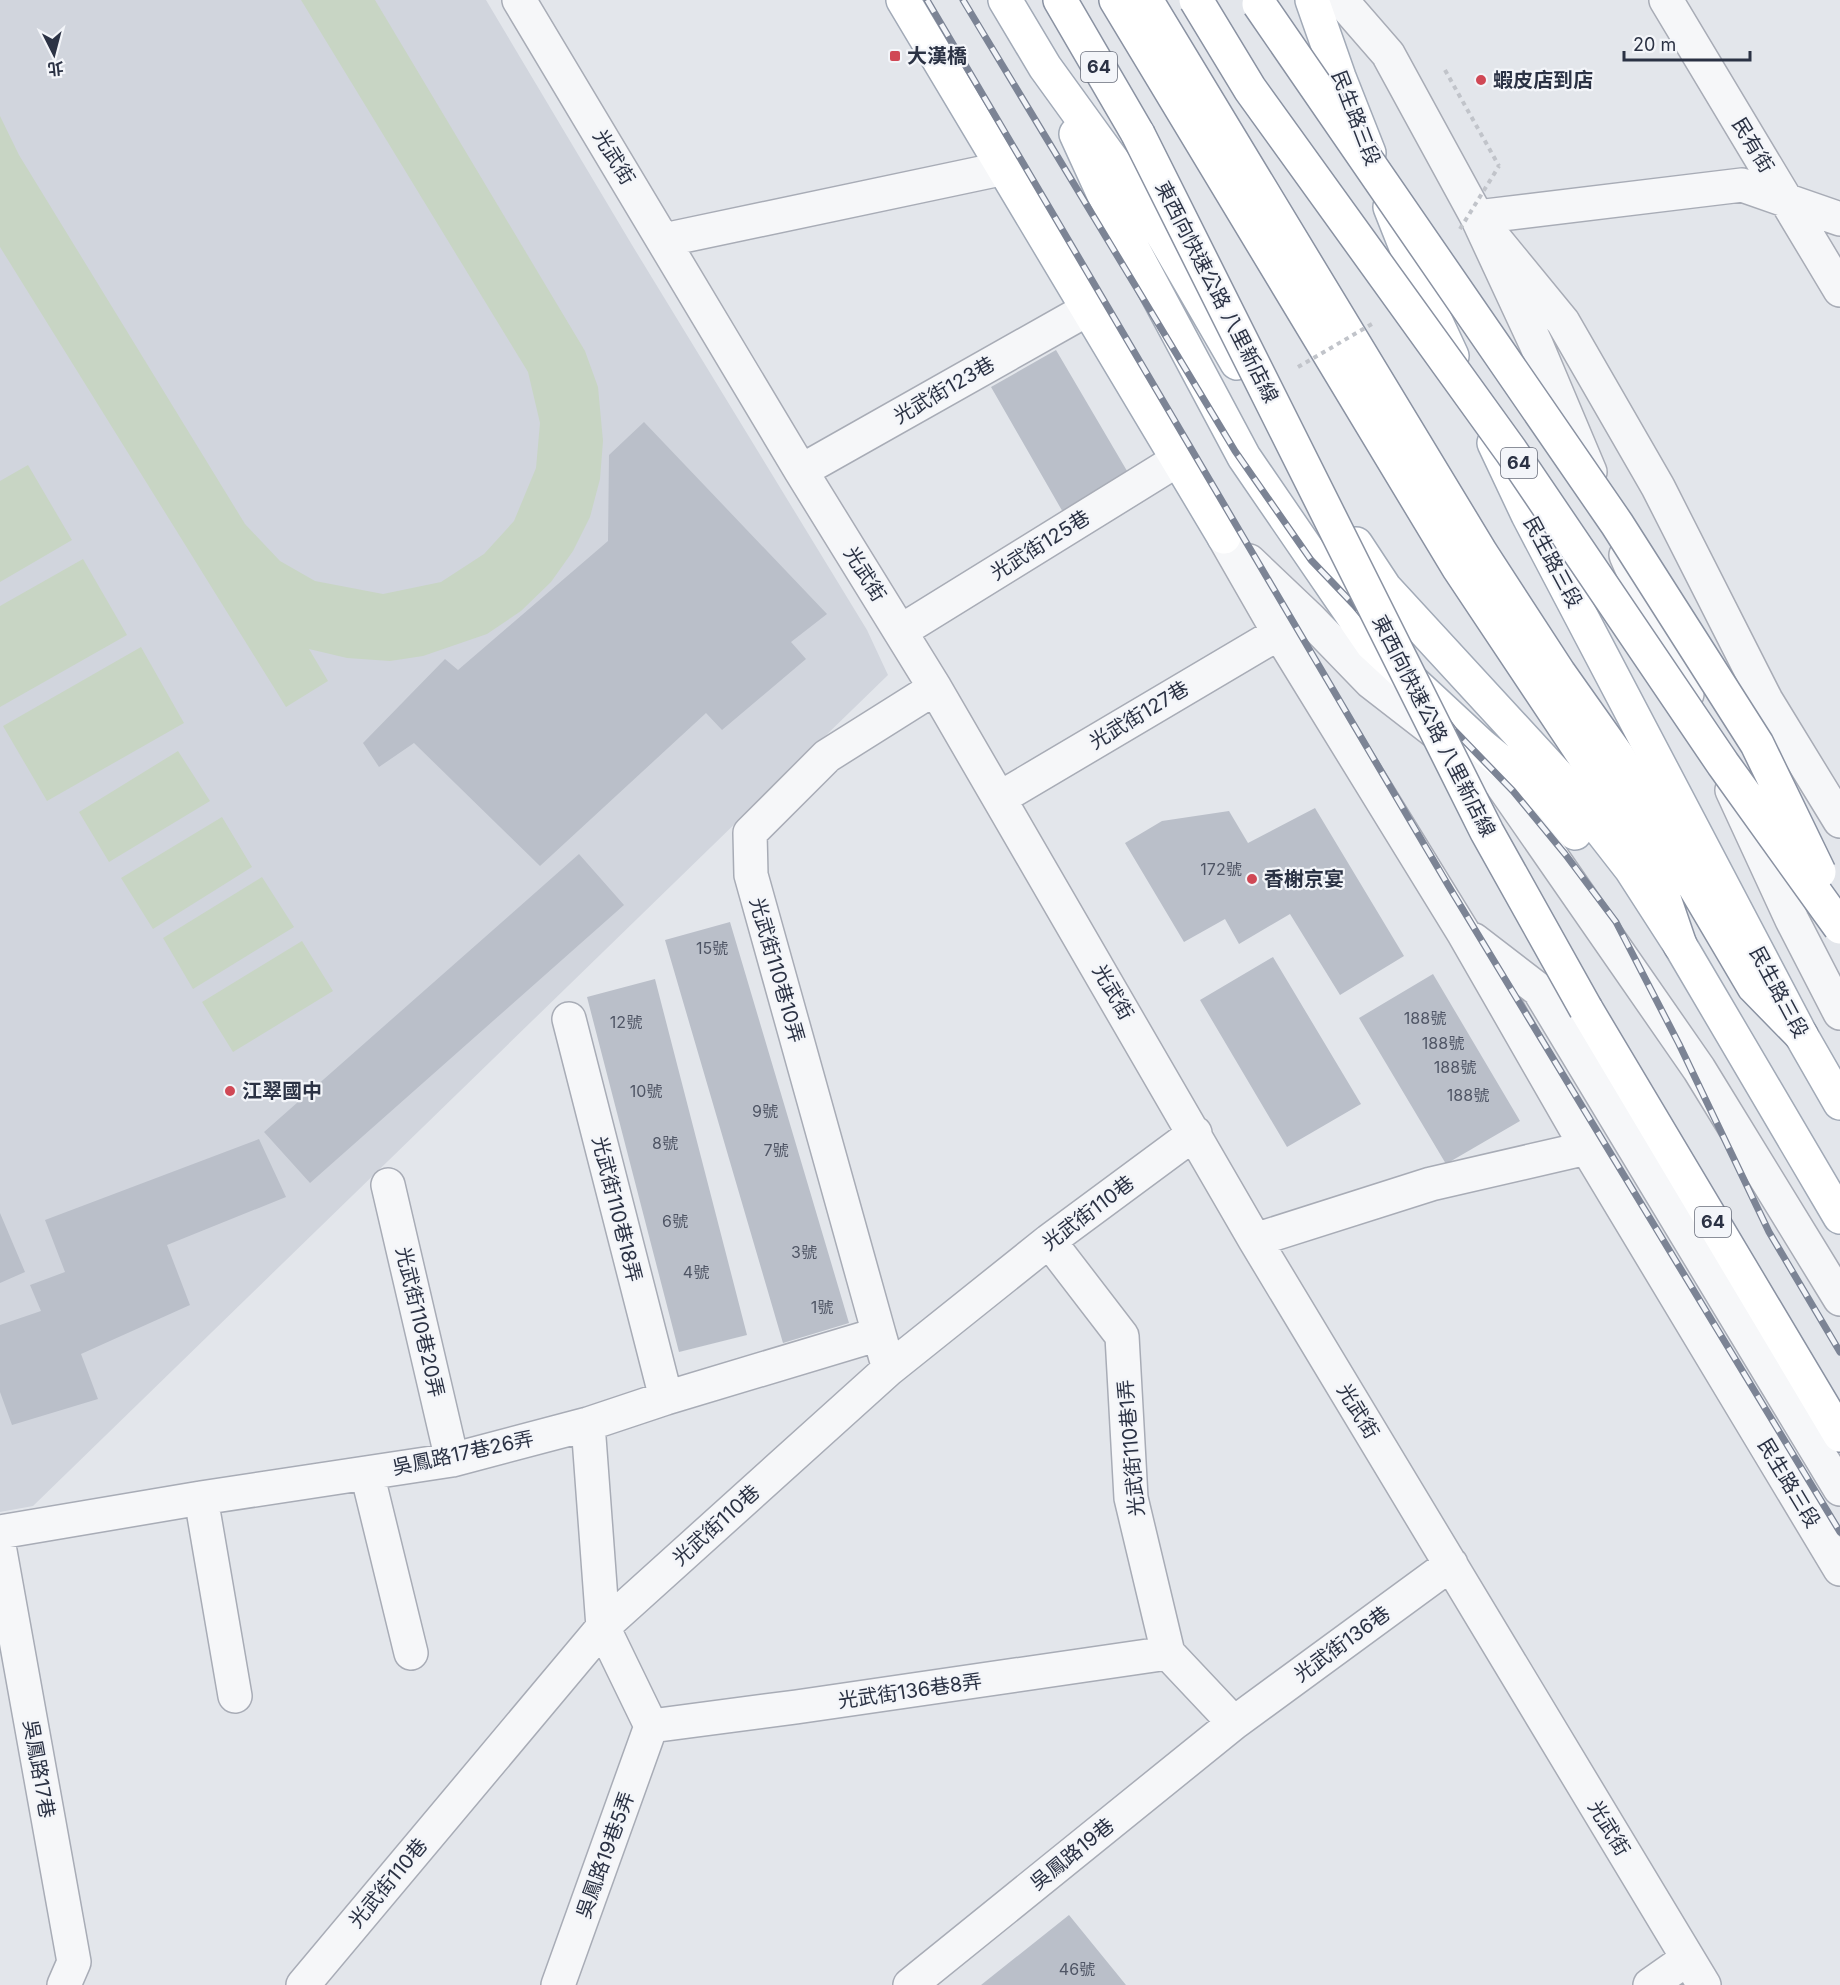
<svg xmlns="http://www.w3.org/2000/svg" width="1840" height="1985" viewBox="0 0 1840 1985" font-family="Inter,'Noto Sans TC',sans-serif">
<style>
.built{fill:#d1d5dd}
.green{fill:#c8d5c4}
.building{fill:#babfc9}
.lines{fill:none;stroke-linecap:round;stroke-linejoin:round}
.minor-casing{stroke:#a8acb6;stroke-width:36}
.major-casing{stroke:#a2aab7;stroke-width:36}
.highway-casing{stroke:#8a92a2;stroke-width:36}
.path{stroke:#c1c4ca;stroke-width:4;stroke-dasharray:4.5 4.5;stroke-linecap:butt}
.minor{stroke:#f6f7f9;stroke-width:33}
.major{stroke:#fff;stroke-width:33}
.highway{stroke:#fff;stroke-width:33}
.rail-casing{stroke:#7c8495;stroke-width:7}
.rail{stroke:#f3f5f9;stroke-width:4.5;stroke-dasharray:14;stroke-linecap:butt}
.highway-bridge-casing{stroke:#8a92a2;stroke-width:36;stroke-linecap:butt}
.path-bridge{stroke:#c1c4ca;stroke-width:4;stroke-dasharray:4.5 4.5;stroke-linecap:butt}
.highway-bridge{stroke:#fff;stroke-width:33}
.poi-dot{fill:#d04855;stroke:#f3f5f9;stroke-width:2}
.labels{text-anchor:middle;stroke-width:4.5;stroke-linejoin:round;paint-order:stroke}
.number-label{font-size:16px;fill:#4f5565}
.shield{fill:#f3f5f9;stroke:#676c7a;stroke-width:1.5}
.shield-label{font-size:18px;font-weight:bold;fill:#2b3244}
.poi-label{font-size:20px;font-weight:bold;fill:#2b3244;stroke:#f3f5f9;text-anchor:start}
.street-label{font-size:20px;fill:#2b3244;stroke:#f3f5f9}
</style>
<rect width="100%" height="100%" fill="#e3e6eb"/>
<path class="built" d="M 0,0 L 486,0 L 632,245 L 867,630 L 888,675 L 33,1506 L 0,1512 Z"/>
<path class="green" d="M 301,0 L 375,0 L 585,351 L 598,387 L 603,441 L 600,479 L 590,517 L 573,551 L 551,582 L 521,611 L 487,634 L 423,656 L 390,661 L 347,658 L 309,649 L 328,681 L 286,707 L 0,247 L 0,116 L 19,155 L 245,524 L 280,561 L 315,581 L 383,594 L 441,582 L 484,554 L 514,521 L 536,468 L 540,423 L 528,372 Z
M 28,465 L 72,540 L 0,582 L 0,481 Z
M 83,559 L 127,635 L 0,707 L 0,606 Z
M 141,647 L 184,723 L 47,801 L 3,726 Z
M 178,751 L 210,801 L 109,862 L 79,812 Z
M 222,817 L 252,867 L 153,929 L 121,878 Z
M 262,877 L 294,927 L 193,989 L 163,938 Z
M 302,941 L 333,991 L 233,1052 L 202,1002 Z"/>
<path class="building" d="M 1056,350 L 1130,476 L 1064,514 L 991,387 Z
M 644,422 L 827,614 L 791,642 L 806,659 L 722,730 L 706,713 L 540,866 L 414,743 L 379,767 L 363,743 L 445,659 L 458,670 L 608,541 L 609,455 Z
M 1315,808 L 1404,956 L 1340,995 L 1290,914 L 1239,944 L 1225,919 L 1184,942 L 1125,843 L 1162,821 L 1229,811 L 1248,843 Z
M 579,854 L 624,905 L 310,1183 L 264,1132 Z
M 730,922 L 849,1323 L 783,1343 L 665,940 Z
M 1273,957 L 1361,1104 L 1287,1147 L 1200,1000 Z
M 1433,974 L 1520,1121 L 1446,1164 L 1359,1018 Z
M 655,979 L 747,1335 L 679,1352 L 587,997 Z
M 259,1139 L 286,1197 L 167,1245 L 190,1305 L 81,1354 L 98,1399 L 12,1425 L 0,1392 L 0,1325 L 41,1311 L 30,1285 L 65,1272 L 45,1220 Z
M 0,1213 L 25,1272 L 0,1283 Z
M 1069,1915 L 1126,1985 L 981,1985 Z"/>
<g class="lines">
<g class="minor-casing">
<path id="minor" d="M 519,0 L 801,471 L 935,688 L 1255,1240 L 1704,1985
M 1341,0 L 1388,54 L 1477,217 L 1563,322 L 1658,487 L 1766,700 L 1840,821
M 1666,0 L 1840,290
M 664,240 L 1005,168
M 801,471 L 1088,309
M 1590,472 L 1536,344 L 1477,217 L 1742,185 L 1840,219
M 1224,537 L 1279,633 L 1463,932 L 1587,1148 L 1840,1569
M 1626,555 L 1687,694
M 1249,561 L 1310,619 L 1371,682 L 1500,782 L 1699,1069 L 1840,1299
M 901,631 L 1179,459
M 1732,790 L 1792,920 L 1840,1013
M 1000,798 L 1279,633
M 1474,940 L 1539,990 L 1840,1489
M 569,1019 L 666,1398
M 388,1185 L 452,1460
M 1255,1240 L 1431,1184 L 1587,1148
M 1049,1241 L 1122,1336 L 1131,1498 L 1168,1653 L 1234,1723
M 879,1334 L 751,875 L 750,833 L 827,756 L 935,688
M 588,1424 L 603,1627 L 651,1726
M 367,1473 L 411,1653
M 201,1498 L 235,1696
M 0,1532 L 201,1498 L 452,1460 L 588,1424 L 666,1398 L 879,1334 L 889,1369
M 0,1551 L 74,1962 L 64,1985
M 651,1726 L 796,1707 L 1168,1653
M 303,1985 L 603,1627 L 889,1369 L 1049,1241 L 1195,1133
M 558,1985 L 651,1726
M 910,1985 L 1234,1723 L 1451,1564
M 1650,1985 L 1687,1959"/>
</g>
<g class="major-casing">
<path id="major" d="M 903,0 L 1224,537
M 1005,0 L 1045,67 L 1149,211 L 1237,363
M 1312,0 L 1339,77 L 1369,153
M 1076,134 L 1103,193 L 1244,457 L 1372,644 L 1482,746 L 1548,800 L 1575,833
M 1390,207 L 1432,313 L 1452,356
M 1494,443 L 1528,515 L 1801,1035 L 1840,1103
M 1356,544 L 1385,588 L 1560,778 L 1631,869 L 1680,945 L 1840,1217"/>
</g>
<g class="highway-casing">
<path id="highway" d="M 1060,0 L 1138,134
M 1116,0 L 1458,567 L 1582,753 L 1653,866 L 1680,945
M 1146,0 L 1481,553 L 1559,673 L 1617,755 L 1754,987 L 1801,1035
M 1586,1009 L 1840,1435"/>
</g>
<path class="path" d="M 1445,70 L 1499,166"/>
<use href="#minor" class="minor"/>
<use href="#major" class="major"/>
<use href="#highway" class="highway"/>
<g class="rail-casing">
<path id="rail" d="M 927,0 L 1448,885 L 1840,1532
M 963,0 L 1235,451 L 1311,560 L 1354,605 L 1407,668 L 1454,730 L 1513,791 L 1565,854 L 1616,922 L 1679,1044 L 1769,1232 L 1840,1352"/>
</g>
<use href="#rail" class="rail"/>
<g class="highway-bridge-casing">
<path id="highway-bridge" d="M 1196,0 L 1250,89 L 1511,451 L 1723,764 L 1840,927
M 1259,4 L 1617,524 L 1757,744 L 1819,872
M 1138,134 L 1487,832 L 1586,1009"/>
</g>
<path class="path-bridge" d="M 1460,229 L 1499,166
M 1298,367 L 1372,324"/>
<use href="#highway-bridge" class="highway-bridge"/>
</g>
<g class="poi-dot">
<rect x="889" y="50" width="12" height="12" rx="3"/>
<circle cx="1481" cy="80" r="6"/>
<circle cx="1252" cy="879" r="6"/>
<circle cx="230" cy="1091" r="6"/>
</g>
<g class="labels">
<g class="number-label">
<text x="1221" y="875">172號</text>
<text x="712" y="954">15號</text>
<text x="1425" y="1024">188號</text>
<text x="626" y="1028">12號</text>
<text x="1443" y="1049">188號</text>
<text x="1455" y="1073">188號</text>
<text x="646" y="1097">10號</text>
<text x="1468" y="1101">188號</text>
<text x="765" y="1117">9號</text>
<text x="665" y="1149">8號</text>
<text x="776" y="1156">7號</text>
<text x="675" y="1227">6號</text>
<text x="804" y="1258">3號</text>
<text x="696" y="1278">4號</text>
<text x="822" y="1313">1號</text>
<text x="1077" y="1975">46號</text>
</g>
<g class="shield">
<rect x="1081" y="52" width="36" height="30" rx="4.5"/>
<rect x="1501" y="448" width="36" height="30" rx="4.5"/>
<rect x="1695" y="1207" width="36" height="30" rx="4.5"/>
</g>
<g class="shield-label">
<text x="1099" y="73">64</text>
<text x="1519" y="469">64</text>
<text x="1713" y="1228">64</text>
</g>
<g class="poi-label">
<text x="907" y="63">大漢橋</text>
<text x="1493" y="87">蝦皮店到店</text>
<text x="1264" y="886">香榭京宴</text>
<text x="242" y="1098">江翠國中</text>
</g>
<g class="street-label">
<text transform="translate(1356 118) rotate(69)" y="7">民生路三段</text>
<text transform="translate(1753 145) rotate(59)" y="7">民有街</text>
<text transform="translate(614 157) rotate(59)" y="7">光武街</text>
<text transform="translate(1217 292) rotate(63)" y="7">東西向快速公路 八里新店線</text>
<text transform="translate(944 390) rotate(-30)" y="7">光武街123巷</text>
<text transform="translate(1040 545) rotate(-32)" y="7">光武街125巷</text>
<text transform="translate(1553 562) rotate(62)" y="7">民生路三段</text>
<text transform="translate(865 574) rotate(58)" y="7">光武街</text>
<text transform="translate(1139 715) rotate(-31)" y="7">光武街127巷</text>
<text transform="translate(1434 726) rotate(63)" y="7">東西向快速公路 八里新店線</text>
<text transform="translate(777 970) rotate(74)" y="7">光武街110巷10弄</text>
<text transform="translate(1113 992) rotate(60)" y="7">光武街</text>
<text transform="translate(1779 992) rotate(62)" y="7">民生路三段</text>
<text transform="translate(617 1209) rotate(76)" y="7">光武街110巷18弄</text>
<text transform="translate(1088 1213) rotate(-37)" y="7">光武街110巷</text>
<text transform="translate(420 1322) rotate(77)" y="7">光武街110巷20弄</text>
<text transform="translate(1358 1411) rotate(59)" y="7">光武街</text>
<text transform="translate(1131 1448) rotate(-95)" y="7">光武街110巷1弄</text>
<text transform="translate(463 1453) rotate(-12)" y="7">吳鳳路17巷26弄</text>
<text transform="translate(1789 1483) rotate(59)" y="7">民生路三段</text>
<text transform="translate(716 1525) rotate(-42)" y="7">光武街110巷</text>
<text transform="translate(1342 1644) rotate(-36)" y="7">光武街136巷</text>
<text transform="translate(910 1691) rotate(-8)" y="7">光武街136巷8弄</text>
<text transform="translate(39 1769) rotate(80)" y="7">吳鳳路17巷</text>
<text transform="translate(1609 1828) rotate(59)" y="7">光武街</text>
<text transform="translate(1072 1854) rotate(-39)" y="7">吳鳳路19巷</text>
<text transform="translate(605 1855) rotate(-70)" y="7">吳鳳路19巷5弄</text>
<text transform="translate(388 1883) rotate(-50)" y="7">光武街110巷</text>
</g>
</g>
<g transform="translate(54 54) rotate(174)" stroke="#f3f5f9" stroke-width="4.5" paint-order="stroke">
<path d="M0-4.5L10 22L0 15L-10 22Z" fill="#2b3244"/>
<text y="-9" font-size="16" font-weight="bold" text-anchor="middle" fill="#2b3244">北</text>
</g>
<path d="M1624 51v9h126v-9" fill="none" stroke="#2b3244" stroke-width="3"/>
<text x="1633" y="51" font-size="18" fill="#2b3244" stroke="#f3f5f9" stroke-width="4.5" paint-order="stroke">20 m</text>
</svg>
